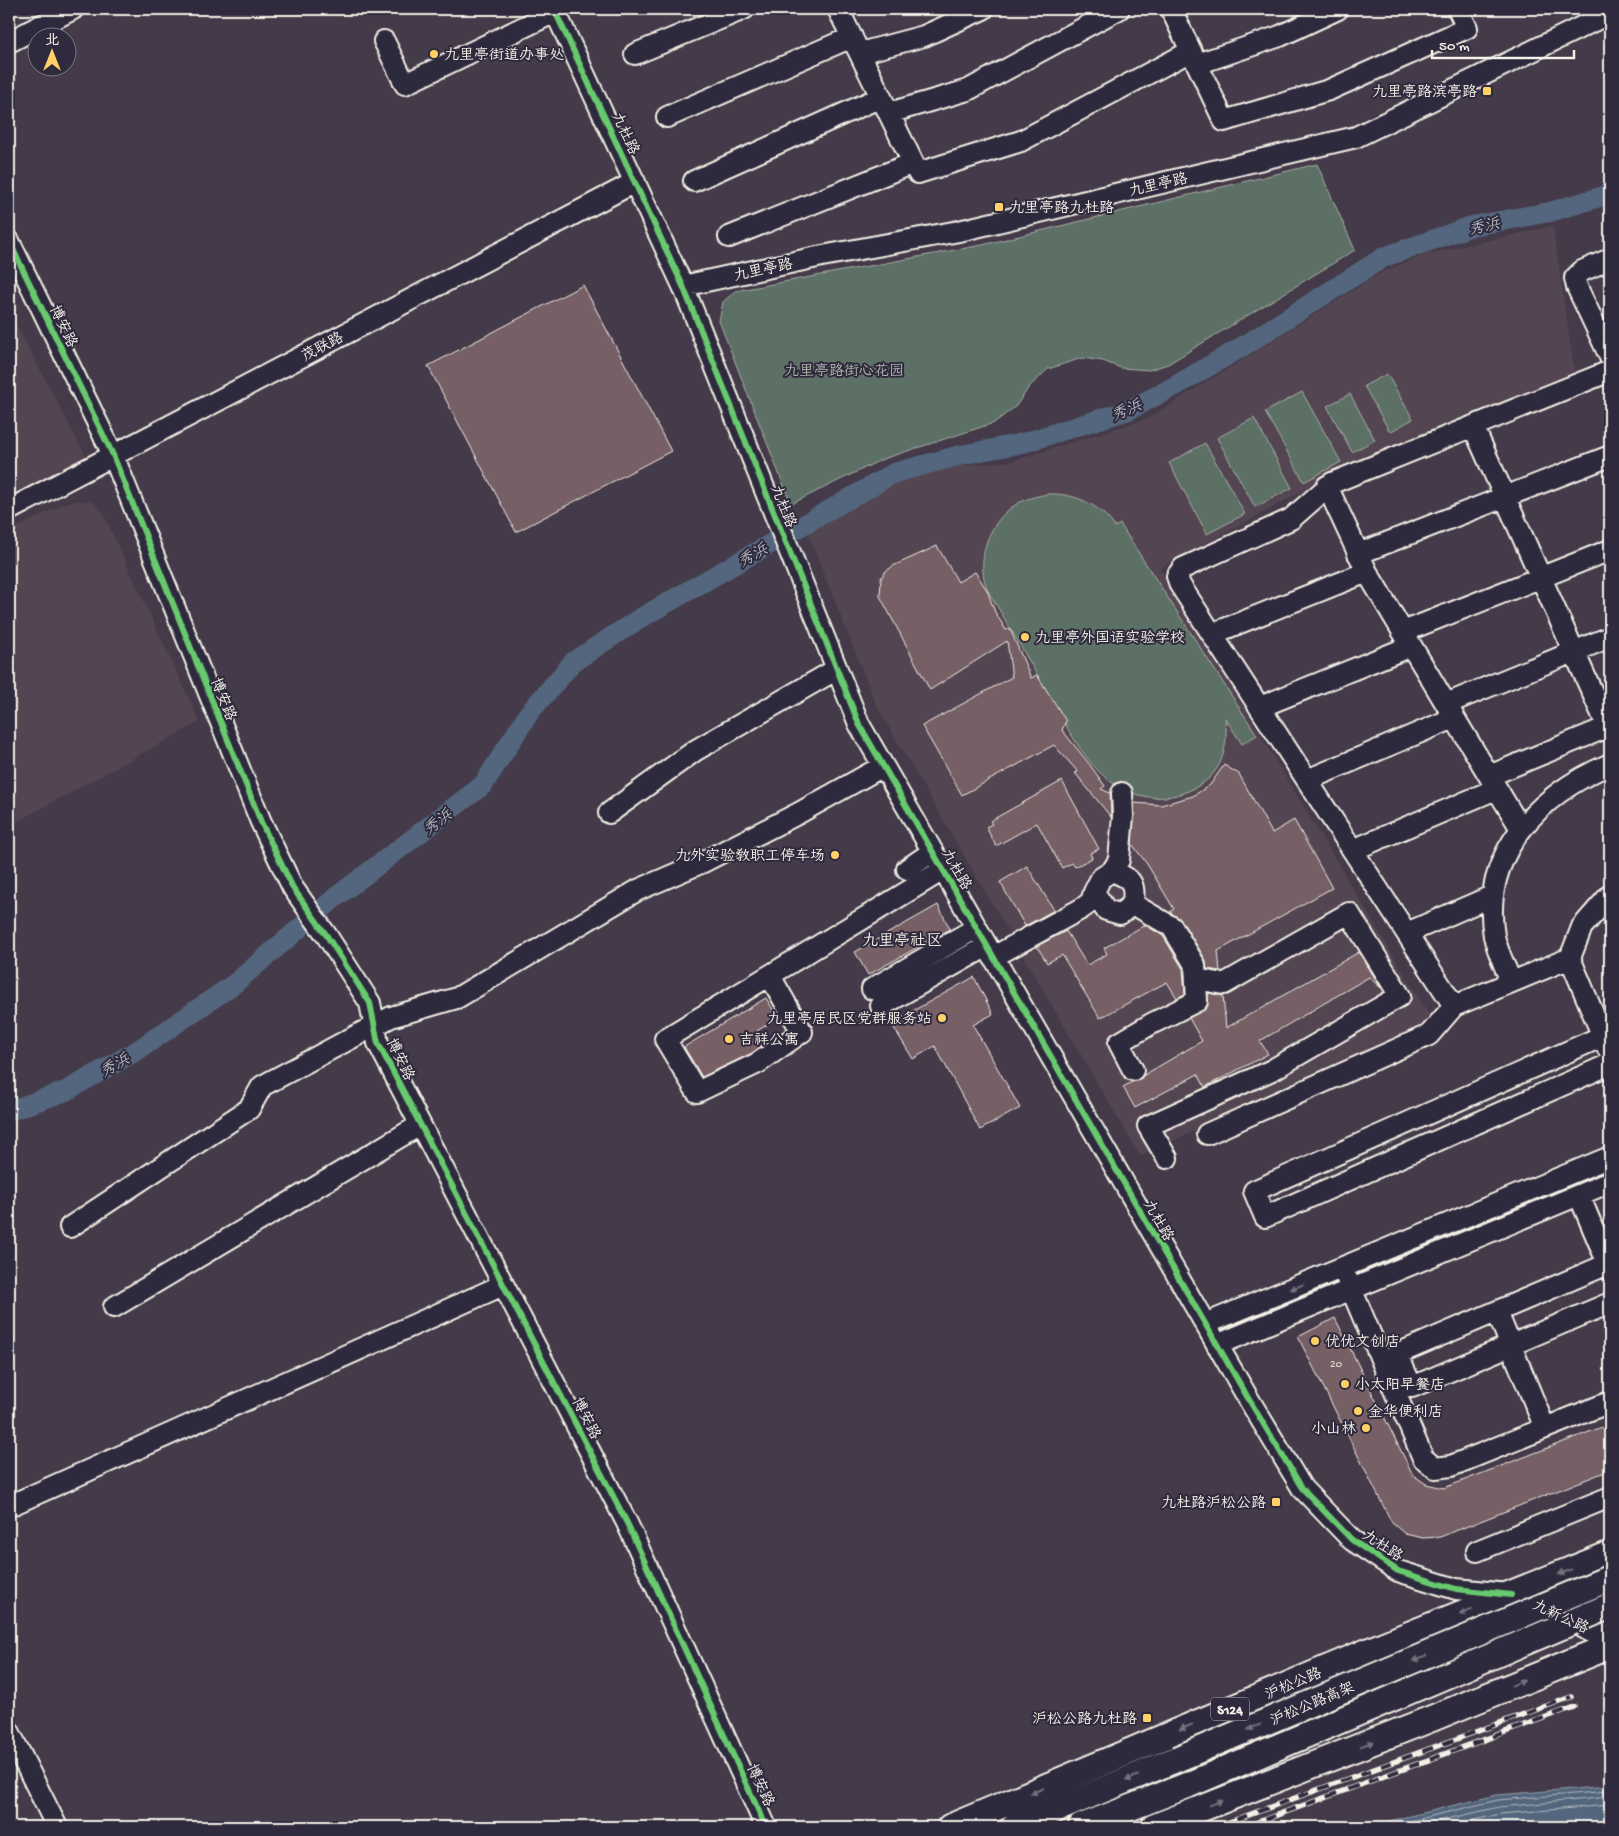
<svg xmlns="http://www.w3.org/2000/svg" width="1619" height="1836" viewBox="0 0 1619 1836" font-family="'Gochi Hand','LXGW WenKai TC',sans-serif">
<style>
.built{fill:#534551}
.green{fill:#5d6f66;stroke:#a8b0a7}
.water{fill:#53667e;stroke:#939ea8}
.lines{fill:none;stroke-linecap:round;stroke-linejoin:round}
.shore{stroke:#b4b9be;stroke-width:1}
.canal{stroke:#53667e;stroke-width:20}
.building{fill:#765f65;stroke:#f4f1e8}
.minor-casing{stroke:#f4f1e8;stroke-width:24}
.major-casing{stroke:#f4f1e8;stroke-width:29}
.minor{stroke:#2f2a3d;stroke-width:20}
.major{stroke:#2f2a3d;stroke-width:25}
.rail-casing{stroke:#f4f1e8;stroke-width:5.5}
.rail{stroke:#2f2a3d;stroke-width:4;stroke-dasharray:11;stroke-linecap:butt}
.major-bridge-casing{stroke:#f4f1e8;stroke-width:29;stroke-linecap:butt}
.major-bridge{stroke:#2f2a3d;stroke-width:25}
.cycleway-casing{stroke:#2f2a3d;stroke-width:9}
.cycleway{stroke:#67ca6e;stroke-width:6}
.oneway{fill:#747079}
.poi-dot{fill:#ffd166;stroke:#2f2a3d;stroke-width:2}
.labels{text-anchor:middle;stroke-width:4;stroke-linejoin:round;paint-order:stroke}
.number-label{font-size:12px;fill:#d4ccc7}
.shield{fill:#2f2a3d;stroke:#b9b5b5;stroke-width:1}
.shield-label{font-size:14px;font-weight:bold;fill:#f4f1e8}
.poi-label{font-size:15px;fill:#f4f1e8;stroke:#2f2a3d;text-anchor:start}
.street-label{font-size:15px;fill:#f4f1e8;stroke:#2f2a3d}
.park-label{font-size:15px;fill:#b0b6ae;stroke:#2f2a3d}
.water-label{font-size:16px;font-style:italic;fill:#b4b9be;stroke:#2f2a3d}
.neighbourhood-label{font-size:16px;fill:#f4f1e8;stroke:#2f2a3d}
</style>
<rect width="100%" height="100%" fill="#443a49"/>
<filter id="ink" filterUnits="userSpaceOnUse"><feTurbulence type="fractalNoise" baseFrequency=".02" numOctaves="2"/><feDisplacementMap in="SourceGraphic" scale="10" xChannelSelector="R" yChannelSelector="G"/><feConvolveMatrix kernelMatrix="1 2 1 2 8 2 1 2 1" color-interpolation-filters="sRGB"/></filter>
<g filter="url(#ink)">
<path class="built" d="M 1553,226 L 1575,375 L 1332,476 L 1160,568 L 1434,1023 L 1140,1156 L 877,707 L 808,534 L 852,506 L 901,480 L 950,466 L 1012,461 L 1149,418 L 1382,272 L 1427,254 Z
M 9,311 L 87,458 L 9,498 Z
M 79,500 L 92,502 L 102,511 L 200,722 L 9,826 L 9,532 L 65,503 Z"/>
<path class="green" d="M 1317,164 L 1355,250 L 1168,364 L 1149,370 L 1121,368 L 1103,361 L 1082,358 L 1048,369 L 1029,387 L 1016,406 L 994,423 L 883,459 L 791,504 L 719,321 L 723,302 L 735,291 L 982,245 Z
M 1387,374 L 1413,419 L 1390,432 L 1364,386 Z
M 1302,392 L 1341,462 L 1304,482 L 1265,412 Z
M 1350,394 L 1375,440 L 1352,452 L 1327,406 Z
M 1254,418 L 1292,488 L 1255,507 L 1217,438 Z
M 1205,443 L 1245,514 L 1207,534 L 1169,463 Z
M 1048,494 C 1075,493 1099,504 1115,527 L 1120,524 L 1257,735 L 1242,744 L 1225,718 C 1229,744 1223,771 1200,785 C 1185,794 1167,799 1149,797 C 1094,790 1071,733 1046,690 C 1027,657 1008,624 988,591 C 975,562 987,523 1015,505 C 1025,499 1036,496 1048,494 Z"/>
<path class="water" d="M 1610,1786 L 1610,1827 L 1364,1827 L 1497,1795 Z"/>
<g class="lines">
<path class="shore" d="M 1386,1827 L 1498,1800 L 1610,1791
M 1412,1827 L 1499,1807 L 1610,1797
M 1444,1827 L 1500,1814 L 1610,1805"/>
<path class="canal" d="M 9,1111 L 66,1091 L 138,1050 L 234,984 L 336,897 L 483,785 L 529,713 L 573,662 L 639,619 L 894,473 L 961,455 L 1023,443 L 1129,410 L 1175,386 L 1245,345 L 1384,257 L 1472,226 L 1550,212 L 1610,194"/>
</g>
<path class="building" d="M 583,285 L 671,451 L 516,532 L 428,366 Z
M 937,546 L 958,582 L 975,572 L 987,590 L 995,612 L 1006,630 L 1010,629 L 1031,678 L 1037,675 L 1066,721 L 1062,730 L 1090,765 L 1105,786 L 1101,789 L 1110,793 L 1111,817 L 1075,773 L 1078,772 L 1054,745 L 962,795 L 922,726 L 1012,677 L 1007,641 L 930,690 L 880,596 L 881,578 L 885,572 L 893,566 Z
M 1224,765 L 1239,774 L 1272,833 L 1294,820 L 1332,888 L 1218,951 L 1220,971 L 1207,969 L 1205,959 L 1182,921 L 1170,912 L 1174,909 L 1147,864 L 1132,844 L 1134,803 L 1161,805 L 1193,796 L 1210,785 Z
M 1062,781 L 1099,849 L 1090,853 L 1092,858 L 1075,867 L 1072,863 L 1062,868 L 1037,823 L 996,846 L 986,827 L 992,824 L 990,821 Z
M 1027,866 L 1054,910 L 1025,926 L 1000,882 Z
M 938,905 L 950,929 L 868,975 L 855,952 Z
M 1145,925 L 1163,936 L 1183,969 L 1185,994 L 1177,998 L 1167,982 L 1100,1018 L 1062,955 L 1047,963 L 1037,946 L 1066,931 L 1087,965 L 1107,954 L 1104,948 Z
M 1359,952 L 1381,988 L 1369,977 L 1260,1041 L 1268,1054 L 1205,1087 L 1198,1074 L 1135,1108 L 1123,1087 L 1132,1082 L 1139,1080 L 1144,1075 L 1202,1041 L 1189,1018 L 1207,1007 L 1208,993 L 1223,996 L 1226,1028 Z
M 974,977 L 993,1014 L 973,1025 L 1020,1108 L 980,1130 L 935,1046 L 913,1059 L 891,1023 Z
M 766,998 L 778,1018 L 757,1031 L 764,1044 L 752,1053 L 702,1077 L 684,1047 Z
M 1335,1318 L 1413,1475 L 1426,1484 L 1444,1488 L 1610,1424 L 1610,1470 L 1440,1537 L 1423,1538 L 1405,1534 L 1392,1523 L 1298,1337 Z"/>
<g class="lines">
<g class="minor-casing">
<path id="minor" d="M 554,9 L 683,286 L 859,724 L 1248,1398 L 1302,1488 L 1352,1540 L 1398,1571 L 1456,1589 L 1509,1594
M 838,9 L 918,173 L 1021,141 L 1191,51
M 1171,9 L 1224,121 L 1329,90 L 1467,28 L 1458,9
M 384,41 L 405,84 L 555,12
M 9,42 L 73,9
M 860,53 L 924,36 L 983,9
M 635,54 L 744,9
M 1197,64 L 1280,36 L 1338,9
M 889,113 L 968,90 L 1119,9
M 667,117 L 852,37
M 694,181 L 881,97
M 729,237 L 913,163
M 9,241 L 113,455 L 261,822 L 293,888 L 327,936 L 370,1003 L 378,1043 L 627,1523 L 766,1827
M 1610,259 L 1582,271 L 1575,278 L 1577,287 L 1610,357
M 683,286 L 822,256 L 959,231 L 1356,137 L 1610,13
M 1473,426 L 1610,732
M 1327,486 L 1367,572 L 1521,829
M 9,510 L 635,182
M 1358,554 L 1610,456
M 1403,632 L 1610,550
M 1212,634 L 1367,572
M 1446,704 L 1610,637
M 1260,707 L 1411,646
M 1489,776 L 1610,726
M 1307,780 L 1454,718
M 609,813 L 696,750 L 837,669
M 1353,850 L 1496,789
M 907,869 L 932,852
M 1112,871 C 1132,879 1135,882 1133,904 L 1120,914 L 1106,910 L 1094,892 L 1101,878 L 1112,871 L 1119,860 L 1123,816 L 1122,793
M 1133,904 L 1172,927 L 1195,965 L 1197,1001 L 1151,1024 L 1119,1043 L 1133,1070
M 1407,933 L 1492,896
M 993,957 L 1081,909 L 1091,902 L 1094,892
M 770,976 L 802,1032 L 758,1063 L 697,1092 L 665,1039 L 943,870
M 1511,982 C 1506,968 1497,951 1494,936 C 1480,853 1540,794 1610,764
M 872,989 L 976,928
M 881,1006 L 987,946
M 1454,1006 L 1180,585 L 1177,576 L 1183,568 L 1291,519 L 1332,483 L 1610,371
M 1603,1036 L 1254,1191 L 1265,1217 L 1610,1064
M 1608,1049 L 1570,958 L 1582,927 L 1610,895
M 1207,1134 L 1429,1035 L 1454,1006 L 1570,958
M 1167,1158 L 1148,1126 L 1272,1070 L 1400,996 L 1349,913 L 1224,984 L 1196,979
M 1579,1195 L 1610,1269
M 70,1227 L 249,1109 L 262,1086 L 391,1017 L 457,998 L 638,890 L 703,862 L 799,813 L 883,766
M 1608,1264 L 1397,1354 L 1412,1387 L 1610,1303
M 1347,1279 L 1423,1458 L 1435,1468 L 1451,1466 L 1610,1402
M 114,1307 L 420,1125
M 1497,1312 L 1545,1428
M 1205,1324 L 1610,1157
M 1217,1345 L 1610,1182
M 9,1506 L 503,1285
M 1477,1551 L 1610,1497
M 9,1731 L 57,1827"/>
</g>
<g class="major-casing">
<path id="major" d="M 1528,1601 L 1568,1616 L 1610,1640
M 950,1827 L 1385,1644 L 1610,1554
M 1014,1827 L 1177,1759
M 1081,1827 L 1188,1785
M 1154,1827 L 1428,1720 L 1610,1646"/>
</g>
<use href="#minor" class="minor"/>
<use href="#major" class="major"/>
<g class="rail-casing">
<path id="rail" d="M 1216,1827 L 1571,1697
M 1244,1827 L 1574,1707"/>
</g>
<use href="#rail" class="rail"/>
<g class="major-bridge-casing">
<path id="major-bridge" d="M 1177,1759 L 1610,1578
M 1188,1785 L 1610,1606"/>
</g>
<use href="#major-bridge" class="major-bridge"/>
<g class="cycleway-casing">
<path id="cycleway" d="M 554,9 L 683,286 L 859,724 L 1248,1398 L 1302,1488 L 1352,1540 L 1398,1571 L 1456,1589 L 1511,1595
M 9,241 L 113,455 L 261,822 L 293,888 L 327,936 L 370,1003 L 378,1043 L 627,1523 L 766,1827"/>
</g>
<use href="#cycleway" class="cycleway"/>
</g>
<defs><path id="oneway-solid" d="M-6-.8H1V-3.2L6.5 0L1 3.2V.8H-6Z" transform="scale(1.25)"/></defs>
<g class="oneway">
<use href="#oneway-solid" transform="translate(1297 1287) rotate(158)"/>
<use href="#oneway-solid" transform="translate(1565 1572) rotate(158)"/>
<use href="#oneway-solid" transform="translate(1466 1612) rotate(159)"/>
<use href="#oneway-solid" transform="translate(1420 1658) rotate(157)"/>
<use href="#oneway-solid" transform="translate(1518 1683) rotate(-22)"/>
<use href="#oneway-solid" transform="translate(1186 1727) rotate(157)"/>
<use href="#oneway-solid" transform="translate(1254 1727) rotate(157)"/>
<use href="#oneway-solid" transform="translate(1367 1744) rotate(-21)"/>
<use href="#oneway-solid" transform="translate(1132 1778) rotate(157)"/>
<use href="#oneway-solid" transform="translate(1037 1791) rotate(157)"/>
<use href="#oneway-solid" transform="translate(1216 1803) rotate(-21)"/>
</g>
</g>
<g class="poi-dot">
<circle cx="434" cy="54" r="5"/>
<rect x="1482" y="86" width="10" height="10" rx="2.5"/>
<rect x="994" y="202" width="10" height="10" rx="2.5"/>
<circle cx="1025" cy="637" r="5"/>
<circle cx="835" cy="855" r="5"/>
<circle cx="942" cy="1018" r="5"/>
<circle cx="729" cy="1039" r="5"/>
<circle cx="1315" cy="1341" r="5"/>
<circle cx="1345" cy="1384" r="5"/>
<circle cx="1358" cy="1411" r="5"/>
<circle cx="1366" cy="1428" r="5"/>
<rect x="1271" y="1497" width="10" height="10" rx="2.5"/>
<rect x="1142" y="1713" width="10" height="10" rx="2.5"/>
</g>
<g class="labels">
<g class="number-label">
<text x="1336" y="1367">20</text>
</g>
<rect class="shield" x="1211" y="1697.5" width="38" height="23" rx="4"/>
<g class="shield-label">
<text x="1230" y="1714">S124</text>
</g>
<g class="poi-label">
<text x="444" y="59">九里亭街道办事处</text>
<text x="1477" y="96" text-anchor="end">九里亭路滨亭路</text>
<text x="1009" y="212">九里亭路九杜路</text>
<text x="1035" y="642">九里亭外国语实验学校</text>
<text x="825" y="860" text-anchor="end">九外实验教职工停车场</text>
<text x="932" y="1023" text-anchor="end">九里亭居民区党群服务站</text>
<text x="739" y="1044">吉祥公寓</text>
<text x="1325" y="1346">优优文创店</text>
<text x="1355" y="1389">小太阳早餐店</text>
<text x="1368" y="1416">金华便利店</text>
<text x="1356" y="1433" text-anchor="end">小山林</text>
<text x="1266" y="1507" text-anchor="end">九杜路沪松公路</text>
<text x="1137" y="1723" text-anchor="end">沪松公路九杜路</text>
</g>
<g class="street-label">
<text transform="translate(626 133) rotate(65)" y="5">九杜路</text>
<text transform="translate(1158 184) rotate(-13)" y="5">九里亭路</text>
<text transform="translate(763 269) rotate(-12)" y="5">九里亭路</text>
<text transform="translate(64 326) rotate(64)" y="5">博安路</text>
<text transform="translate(322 346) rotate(-28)" y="5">茂联路</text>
<text transform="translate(784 506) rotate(68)" y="5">九杜路</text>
<text transform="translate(224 699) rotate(68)" y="5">博安路</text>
<text transform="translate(957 869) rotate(60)" y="5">九杜路</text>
<text transform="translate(401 1059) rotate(64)" y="5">博安路</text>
<text transform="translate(1159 1220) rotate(60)" y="5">九杜路</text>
<text transform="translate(587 1418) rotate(63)" y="5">博安路</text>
<text transform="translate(1383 1545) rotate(33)" y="5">九杜路</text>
<text transform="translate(1561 1616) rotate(25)" y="5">九新公路</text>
<text transform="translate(1293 1683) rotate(-23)" y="5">沪松公路</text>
<text transform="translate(1312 1703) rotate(-23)" y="5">沪松公路高架</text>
<text transform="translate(761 1785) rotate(65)" y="5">博安路</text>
</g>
<g class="park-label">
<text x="844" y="375">九里亭路街心花园</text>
</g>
<g class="water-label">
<text transform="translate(1484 225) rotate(-12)" y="6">秀浜</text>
<text transform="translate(1126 409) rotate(-23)" y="6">秀浜</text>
<text transform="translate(752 554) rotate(-30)" y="6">秀浜</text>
<text transform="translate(437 821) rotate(-37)" y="6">秀浜</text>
<text transform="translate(114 1064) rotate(-30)" y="6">秀浜</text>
</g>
<g class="neighbourhood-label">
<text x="902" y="945">九里亭社区</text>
</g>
</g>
<rect width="1619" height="1836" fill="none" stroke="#2f2a3d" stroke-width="30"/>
<rect x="15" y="15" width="1589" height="1806" fill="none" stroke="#f4f1e8" stroke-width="2" filter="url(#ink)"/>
<g transform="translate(52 52)"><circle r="24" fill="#2f2a3d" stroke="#7e7a81"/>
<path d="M0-4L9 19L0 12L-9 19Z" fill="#ffd166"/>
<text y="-8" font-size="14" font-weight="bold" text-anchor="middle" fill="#f4f1e8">北</text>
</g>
<path d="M1432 50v8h142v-8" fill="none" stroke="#f4f1e8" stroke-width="2.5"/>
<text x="1439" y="50" font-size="15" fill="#f4f1e8" stroke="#2f2a3d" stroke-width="4" paint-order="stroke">50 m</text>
</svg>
